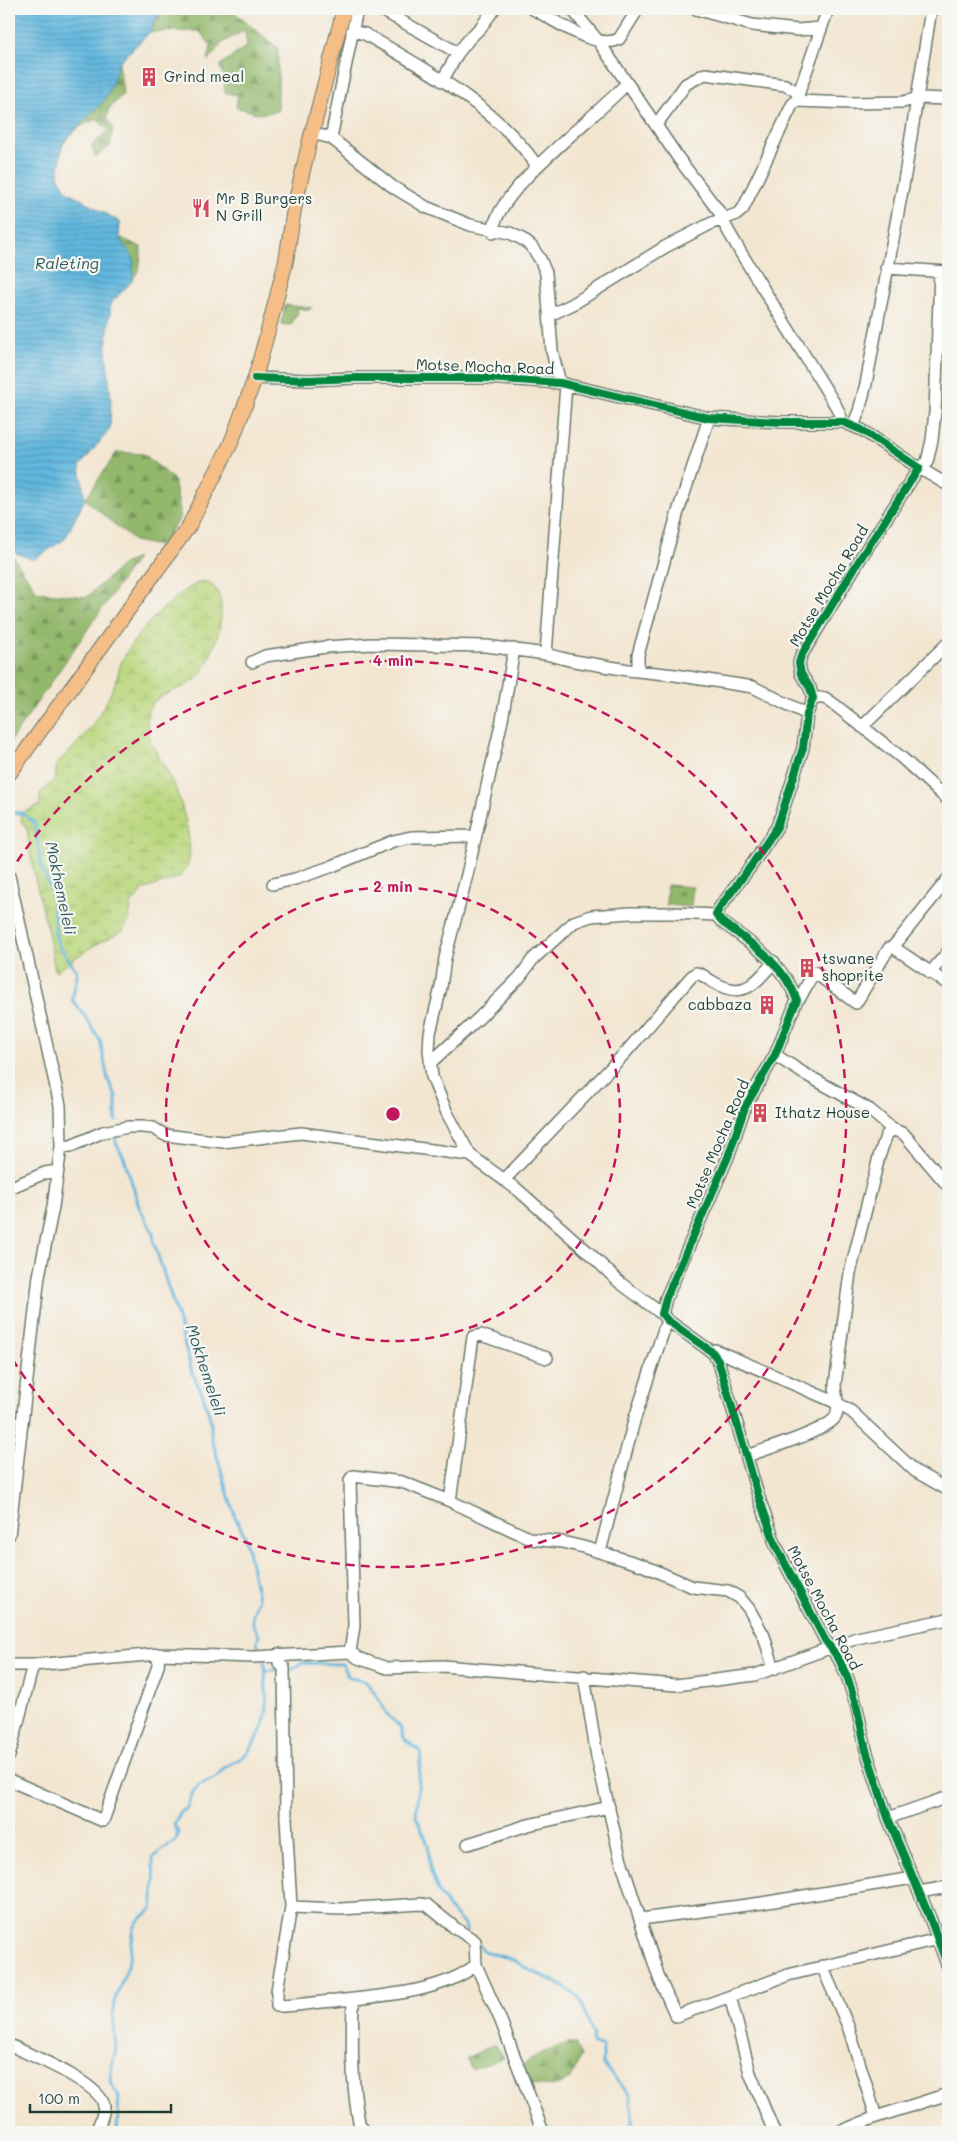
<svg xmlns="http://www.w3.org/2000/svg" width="957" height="2141" viewBox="0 0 957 2141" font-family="Mali,sans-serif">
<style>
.forest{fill:url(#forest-firs);stroke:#597a50}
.wetland{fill:url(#wetland-marsh);stroke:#6c8a58}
.water{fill:url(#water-rules);stroke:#407a89}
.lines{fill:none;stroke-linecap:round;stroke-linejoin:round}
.stream{stroke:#62b7de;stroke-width:3}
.minor-casing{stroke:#69786b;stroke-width:14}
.major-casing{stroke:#69786b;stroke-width:16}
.minor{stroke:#fff;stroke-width:11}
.major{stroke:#f6be87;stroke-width:14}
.cycleway-casing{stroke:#f6f6f2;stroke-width:11}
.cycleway{stroke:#00873e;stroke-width:8}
.ring{fill:none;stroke:#c2185b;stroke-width:2.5;stroke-dasharray:9 6}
.labels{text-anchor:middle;stroke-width:4.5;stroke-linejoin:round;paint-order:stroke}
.poi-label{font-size:15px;fill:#1f3d34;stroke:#f6f6f2;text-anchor:start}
.street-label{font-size:15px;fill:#1f3d34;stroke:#f6f6f2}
.water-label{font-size:16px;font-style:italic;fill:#305c5e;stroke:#f6f6f2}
.centre{fill:#c2185b;stroke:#f6f6f2;stroke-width:2.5}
.ring-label{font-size:15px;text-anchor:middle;font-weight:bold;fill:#c2185b;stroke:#f6f6f2;stroke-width:4.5;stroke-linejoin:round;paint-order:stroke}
</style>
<defs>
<pattern id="forest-firs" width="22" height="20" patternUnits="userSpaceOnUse" patternTransform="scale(1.25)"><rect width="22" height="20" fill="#93b86c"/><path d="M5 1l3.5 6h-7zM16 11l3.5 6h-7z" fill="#77975a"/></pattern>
<pattern id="wetland-marsh" width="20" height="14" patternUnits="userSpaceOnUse" patternTransform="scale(1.25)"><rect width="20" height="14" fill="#bad77d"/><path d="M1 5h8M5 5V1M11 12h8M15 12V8" fill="none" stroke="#9fb96d"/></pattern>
<pattern id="water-rules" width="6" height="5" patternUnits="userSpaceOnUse" patternTransform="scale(1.25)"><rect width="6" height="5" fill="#62b7de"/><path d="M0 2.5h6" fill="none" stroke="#5096b5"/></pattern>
</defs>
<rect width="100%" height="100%" fill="#f6f6f2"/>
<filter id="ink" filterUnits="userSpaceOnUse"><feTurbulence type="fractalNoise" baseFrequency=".02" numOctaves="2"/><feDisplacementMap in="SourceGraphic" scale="10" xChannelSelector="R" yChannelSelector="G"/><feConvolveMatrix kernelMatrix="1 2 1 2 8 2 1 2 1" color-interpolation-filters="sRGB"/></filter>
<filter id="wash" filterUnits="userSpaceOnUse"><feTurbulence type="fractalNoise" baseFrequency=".0096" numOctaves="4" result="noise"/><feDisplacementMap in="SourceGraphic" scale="20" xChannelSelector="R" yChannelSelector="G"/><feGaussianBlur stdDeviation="1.12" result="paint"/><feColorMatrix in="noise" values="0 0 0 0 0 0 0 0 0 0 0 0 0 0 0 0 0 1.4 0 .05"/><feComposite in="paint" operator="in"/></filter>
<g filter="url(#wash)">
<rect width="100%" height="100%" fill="#f3e6d1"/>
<path class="forest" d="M 162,9 L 230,9 L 278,48 L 278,111 L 259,114 L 236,107 L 238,95 L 225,93 L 224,83 L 230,79 L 222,73 L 220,65 L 247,46 L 245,30 L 222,43 L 208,61 L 211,45 L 199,31 L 150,32 L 119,62 L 123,94 L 109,109 L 107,119 L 113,127 L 110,146 L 96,157 L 91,146 L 109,130 L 97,120 C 67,126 42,164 66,190 C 74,199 108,215 120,222 L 119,237 L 141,247 C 141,276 136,279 111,292 L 9,123 L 151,30 Z
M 285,305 L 312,308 L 307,310 L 297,308 L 298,315 L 295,317 L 291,325 L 281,324 Z
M 117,452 L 144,454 L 174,480 L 181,517 L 160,546 L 134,541 L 85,499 Z
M 9,550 L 37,592 L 87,597 L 123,564 L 137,558 L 9,743 Z
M 667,885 L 693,887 L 691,907 L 666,905 Z
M 566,2043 L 575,2043 L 581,2055 L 571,2079 C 553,2087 547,2089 528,2083 L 521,2066 L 539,2054 Z
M 495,2044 L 504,2058 L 472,2069 L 466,2058 Z"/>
<path class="wetland" d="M 202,581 C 205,582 209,583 212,585 C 234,603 212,663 196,679 C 184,691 151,693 148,713 C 143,740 163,760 173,783 C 182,801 194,845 188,864 C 186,869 183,873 180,877 L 145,889 L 131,904 L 129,921 L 123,931 L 93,946 L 55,972 C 49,924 31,877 27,828 L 21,821 L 22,813 L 40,805 L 40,793 L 55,779 L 57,763 C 82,742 102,715 115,683 C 118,676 119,668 122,661 C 134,634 174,593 202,581 Z"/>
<path class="water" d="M 9,9 L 160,9 L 150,32 L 118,63 L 112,85 L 104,101 L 63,142 L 58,176 L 67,191 L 120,222 L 119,237 L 134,259 L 133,280 L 111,303 L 106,350 L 111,399 L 110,429 L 80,466 L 85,499 L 65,539 L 33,560 L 9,550 Z"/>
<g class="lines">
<path class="stream" d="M 9,813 L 22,813 L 35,823 L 41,865 L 51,891 L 54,914 L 55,934 L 58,944 L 76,970 L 77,976 L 72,1000 L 82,1012 L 100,1040 L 108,1080 L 116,1096 L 116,1121
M 115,1133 L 116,1143 L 124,1158 L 140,1209 L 153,1232 L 154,1243 L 177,1315 L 192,1372 L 204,1398 L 211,1421 L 211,1436 L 235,1517 L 245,1536 L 258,1598 L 253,1615 L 253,1624 L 259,1635 L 257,1643 L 259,1647
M 264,1661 L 265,1671 L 281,1669
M 287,1669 L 289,1671 L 302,1663 L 343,1664 L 346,1674 L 351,1678 L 366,1682 L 377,1696 L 387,1714 L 400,1727 L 405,1740 L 421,1752 L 416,1816 L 428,1844 L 430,1869 L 438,1891 L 448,1907 L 464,1925 L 467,1931
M 479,1945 L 484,1951 L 514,1960 L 531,1971 L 554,1981 L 578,1996 L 593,2034 L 592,2043 L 603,2047 L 603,2064 L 629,2094 L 632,2114 L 632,2132
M 117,2132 L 119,2096 L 110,2083 L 111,2070 L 116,2049 L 113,2014 L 114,2002 L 128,1966 L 134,1929 L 137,1922 L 152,1909 L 155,1880 L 153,1867 L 153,1857 L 176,1840 L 178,1832 L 174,1825 L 181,1812 L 187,1808 L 193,1792 L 199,1785 L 217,1777 L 224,1768 L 243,1757 L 249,1751 L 263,1727 L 267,1708 L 265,1671"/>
</g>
</g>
<g filter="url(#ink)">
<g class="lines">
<g class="minor-casing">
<path id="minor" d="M 380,9 L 458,53
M 533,9 C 553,19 597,51 619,39 L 638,9
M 572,9 L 599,42 L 679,159 L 720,213 L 722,220 L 741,253 L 836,406 L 843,422
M 696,9 L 752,25 L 798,30 L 820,28
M 352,31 L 365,34 C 425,69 498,108 537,166
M 442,81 L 458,53 L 469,39 L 481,27 L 494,9
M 796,101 L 851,103 L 903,102 L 918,98 L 948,99
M 656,125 L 686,84 L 705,74 L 785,85 L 799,93
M 312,133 L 331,138 L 393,187 L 426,207 L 470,225 L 510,233 L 522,239 L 531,246 L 540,259 L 546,273 L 552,351 L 560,383
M 331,138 L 357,9
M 493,232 C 495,190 598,116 627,83
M 886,268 L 948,272
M 940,272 L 935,412 L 932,440 L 927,462 L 919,468 L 948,485
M 550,315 L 573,304 L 665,247 L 712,223 L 737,214 L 743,209 L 792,105 L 796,101 L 828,9
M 255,378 L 308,380 L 355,378 L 487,378 L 560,383 L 709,418 L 780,422 L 843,422 L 862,430 L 919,468 L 860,559 L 801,656 L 799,663 L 801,674 L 810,688 L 813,698 L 807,714 L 803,748 L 783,810 L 777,827 L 751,866 L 720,907 L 716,915 L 722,922 C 753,945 782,962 797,1000 L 775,1055 L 745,1107 L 728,1157 L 666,1298 L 662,1314 L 667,1320 L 712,1352 L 718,1360 L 758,1495 L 776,1546 L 825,1640 L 839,1659 L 848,1679 L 857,1708 L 866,1750 L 888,1818 L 930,1918 L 948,1967
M 853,426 L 859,411 L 866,384 L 905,175 L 931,9
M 514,649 L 502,720 L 466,879 L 445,958 L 441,987 L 430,1033 L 429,1050 L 432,1077 L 447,1113 L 470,1155 L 518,1190 L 588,1252 L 619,1282 L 662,1314
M 546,654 L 566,384
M 252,662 L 265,656 L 326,647 L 372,644 L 486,646 L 546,654 L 569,660 L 628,670 L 675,675 L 753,687 L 807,714
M 638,670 L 638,655 L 677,515 L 709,418
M 813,698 L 825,698 L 835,705 L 902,758 L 948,800
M 862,727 L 948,643
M 9,876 L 60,1105 L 61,1147 L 53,1207 L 39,1276 L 9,1535
M 948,879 L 893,947 L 948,984
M 273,884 L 295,879 L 330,867 L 393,841 L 411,837 L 475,836
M 930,973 L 948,952
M 797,1000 L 801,996 L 814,972 L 856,1003 L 889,948 L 893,947
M 430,1063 L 479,1018 L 520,977 L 533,959 L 574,922 L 591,916 L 630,913 L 673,913 L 716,915
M 892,1129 L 904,1134 L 948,1186
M 61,1147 L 71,1146 L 103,1132 L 128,1127 L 142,1127 L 153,1128 L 165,1135 L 223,1142 L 301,1133 L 470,1155
M 504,1180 L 626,1052 L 691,977 L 696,973 C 703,974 707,979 713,982 C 744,1000 754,984 774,962
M 9,1188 L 45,1173 L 57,1171
M 712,1352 L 715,1350 L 722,1353 L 837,1403 L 852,1412 L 915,1471 L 948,1490
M 747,1456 C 765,1449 829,1431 836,1416 C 840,1407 835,1394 835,1385 L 850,1273 L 879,1157 L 886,1136 L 892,1129 L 870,1110 L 803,1073 L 775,1055
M 450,1501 L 473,1337 L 481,1335 L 547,1358
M 600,1552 L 634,1421 L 667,1320
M 350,1652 L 354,1626 L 350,1480 L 353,1476 L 402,1482 L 450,1501 L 531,1539 L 562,1542 L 583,1547 L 642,1565 L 693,1587 L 728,1591 L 740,1598 L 749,1609 L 764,1636 L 774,1669
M 279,1654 L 279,1663 L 284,1668 L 286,1818 L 291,1907 L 277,1991 L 277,2006 C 296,2006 315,2002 335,2001 C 378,1996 441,1993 476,1965 L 475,1941 L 455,1928 L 427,1905 L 421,1904 L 341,1909 L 291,1907
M 9,1665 L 33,1665 L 159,1654 L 254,1657 L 350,1652 L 358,1658 L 387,1668 L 442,1666 L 676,1685 L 755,1675 L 857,1638 L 948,1619
M 584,1676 L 597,1757 L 620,1857 L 659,1978 L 676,2016 L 788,1975 L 938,1939
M 9,1756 L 33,1665
M 9,1780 L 103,1821 L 158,1666 L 159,1654
M 888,1818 L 948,1797
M 468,1844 L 528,1825 L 609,1807
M 919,1892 L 948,1887
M 641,1919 L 762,1903 L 913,1878
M 476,1965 L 501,2021 L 543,2132
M 822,1966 L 848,2026 L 876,2117
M 730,1996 L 750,2073 L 774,2132
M 353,1999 C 352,2039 351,2083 359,2122 C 360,2126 363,2128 364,2132
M 9,2045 C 29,2054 102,2084 104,2106 C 104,2115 99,2125 96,2132
M 839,2132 L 876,2117 L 948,2094"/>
</g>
<g class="major-casing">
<path id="major" d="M 9,774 L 189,526 L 231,443 L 255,378 L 269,327 L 286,261 L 294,209 L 309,144 L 344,9"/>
</g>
<use href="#minor" class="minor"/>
<use href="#major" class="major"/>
<g class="cycleway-casing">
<path id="cycleway" d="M 255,378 L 308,380 L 355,378 L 487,378 L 560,383 L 709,418 L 780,422 L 843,422 L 862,430 L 919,468 L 860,559 L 801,656 L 799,663 L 801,674 L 810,688 L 813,698 L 807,714 L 803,748 L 783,810 L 777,827 L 751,866 L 720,907 L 716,915 L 722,922 C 753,945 782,962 797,1000 L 775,1055 L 745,1107 L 728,1157 L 666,1298 L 662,1314 L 667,1320 L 712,1352 L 718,1360 L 758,1495 L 776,1546 L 825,1640 L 839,1659 L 848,1679 L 857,1708 L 866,1750 L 888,1818 L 930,1918 L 948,1967"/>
</g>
<use href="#cycleway" class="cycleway"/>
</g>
</g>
<g class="ring">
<circle cx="393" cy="1114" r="227"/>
<path d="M9 874A453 453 0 1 1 9 1354"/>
</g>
<defs>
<g id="building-bare" transform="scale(1.5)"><path d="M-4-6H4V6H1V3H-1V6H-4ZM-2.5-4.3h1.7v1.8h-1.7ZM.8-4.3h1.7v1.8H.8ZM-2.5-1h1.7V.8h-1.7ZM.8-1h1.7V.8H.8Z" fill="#d1495b" stroke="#f6f6f2" stroke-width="2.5" paint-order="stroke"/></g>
<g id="restaurant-bare" transform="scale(1.5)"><path d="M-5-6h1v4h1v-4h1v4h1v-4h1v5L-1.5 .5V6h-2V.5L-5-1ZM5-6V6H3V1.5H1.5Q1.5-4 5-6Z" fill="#d1495b" stroke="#f6f6f2" stroke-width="2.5" paint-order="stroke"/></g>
</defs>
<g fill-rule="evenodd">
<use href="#building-bare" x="149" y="77"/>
<use href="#restaurant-bare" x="201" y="208"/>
<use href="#building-bare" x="807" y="968"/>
<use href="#building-bare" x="767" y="1005"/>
<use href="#building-bare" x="760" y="1113"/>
</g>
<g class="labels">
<g class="poi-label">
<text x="164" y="82">Grind meal</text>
<text x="216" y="204">Mr B Burgers<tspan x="216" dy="17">N Grill</tspan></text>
<text x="822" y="964">tswane<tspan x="822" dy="17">shoprite</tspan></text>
<text x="752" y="1010" text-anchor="end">cabbaza</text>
<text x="775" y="1118">Ithatz House</text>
</g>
<g class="street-label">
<text transform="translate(485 367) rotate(2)" y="5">Motse Mocha Road</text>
<text transform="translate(829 586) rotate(-59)" y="5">Motse Mocha Road</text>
<text transform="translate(718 1144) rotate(-67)" y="5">Motse Mocha Road</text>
<text transform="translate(824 1608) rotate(62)" y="5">Motse Mocha Road</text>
</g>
<g class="water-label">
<text x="67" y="269">Raleting</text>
<text transform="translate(61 888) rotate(78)" y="6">Mokhemeleli</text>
<text transform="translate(206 1370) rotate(72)" y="6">Mokhemeleli</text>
</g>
</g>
<circle cx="393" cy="1114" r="8" class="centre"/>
<g class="ring-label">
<text x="393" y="666">4 min</text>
<text x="393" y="892">2 min</text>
</g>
<rect width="957" height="2141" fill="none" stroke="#f6f6f2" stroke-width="30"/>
<path d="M30 2104v8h141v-8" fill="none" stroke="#1f3d34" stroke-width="2.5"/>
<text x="38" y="2104" font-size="15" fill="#1f3d34" stroke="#f6f6f2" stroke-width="4" paint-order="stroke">100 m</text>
</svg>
